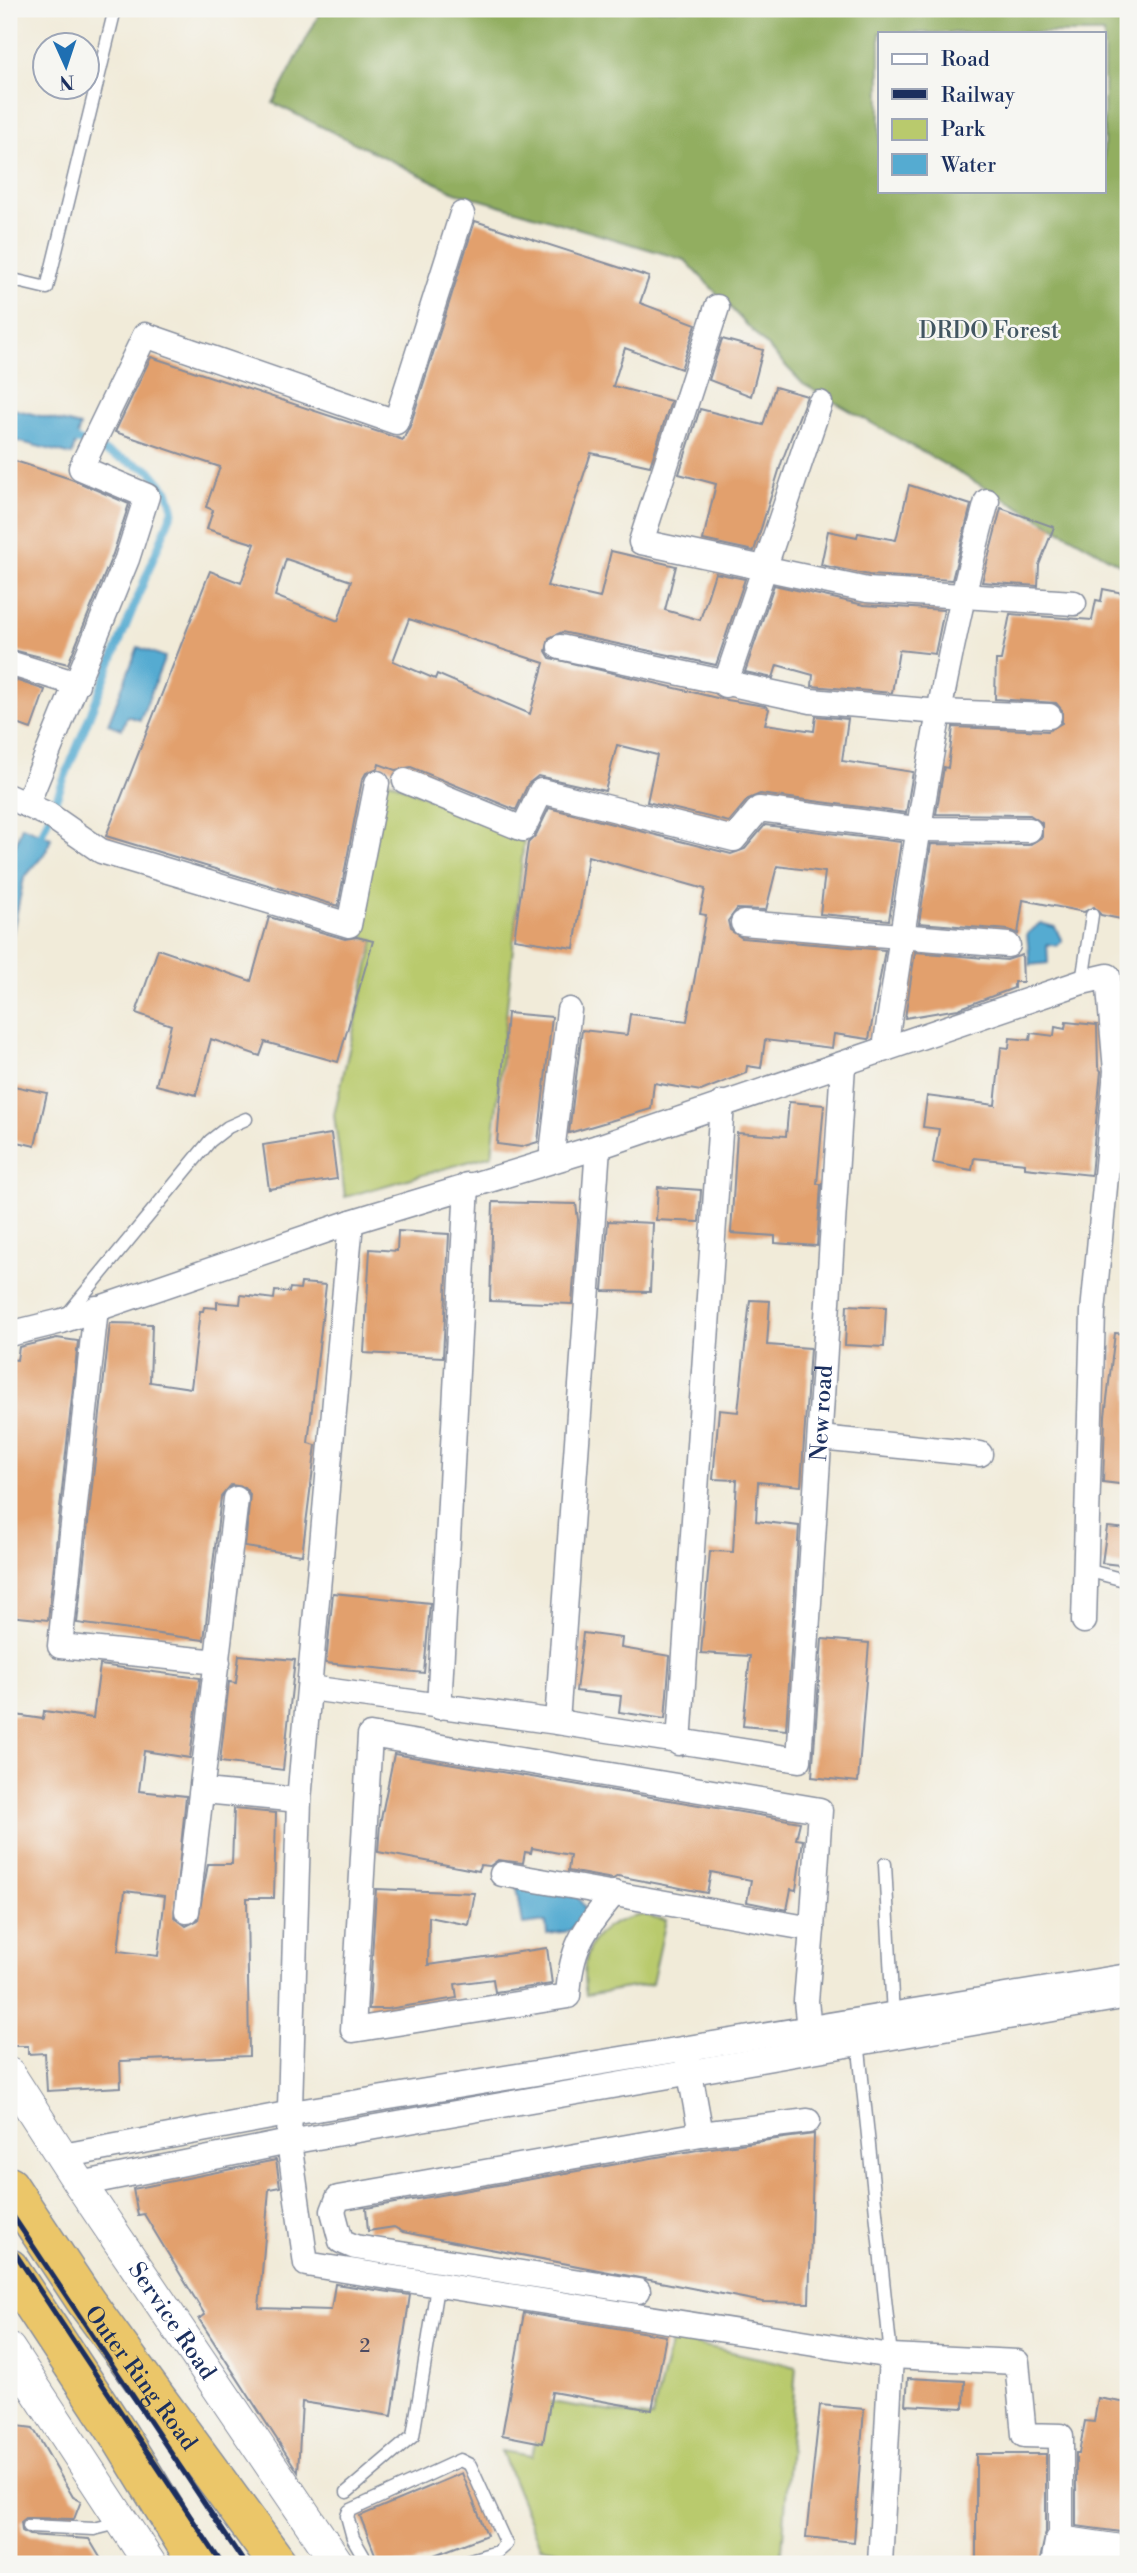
<svg xmlns="http://www.w3.org/2000/svg" width="1137" height="2573" viewBox="0 0 1137 2573" font-family="'Libre Bodoni',serif">
<style>
.green{fill:#b9ca6d;stroke:#6a7c66;stroke-width:2}
.forest{fill:#92ae60;stroke:#566e5f;stroke-width:2;fill-rule:evenodd}
.water{fill:#55abd1;stroke:#386d98;stroke-width:2}
.lines{fill:none;stroke-linecap:round;stroke-linejoin:round}
.stream{stroke:#55abd1;stroke-width:8}
.building{fill:#e2a06d;fill-rule:evenodd}
.service-casing{stroke:#868d9c;stroke-width:15}
.minor-casing{stroke:#868d9c;stroke-width:27}
.tertiary-casing{stroke:#868d9c;stroke-width:34}
.trunk-casing{stroke:#868d9c;stroke-width:41}
.service{stroke:#fff;stroke-width:12}
.minor{stroke:#fff;stroke-width:24}
.tertiary{stroke:#fff;stroke-width:32}
.trunk{stroke:#ebc669;stroke-width:38}
.rail{stroke:#1b2f5e;stroke-width:5}
.labels{text-anchor:middle;stroke-width:5;stroke-linejoin:round;paint-order:stroke}
.number-label{font-size:19px;fill:#4d4b62}
.park-label{font-size:23px;fill:#425662;stroke:#f6f6f2}
.street-label{font-size:23px;fill:#1b2f5e;stroke:#f6f6f2}
</style>
<rect width="100%" height="100%" fill="#f6f6f2"/>
<filter id="ink" filterUnits="userSpaceOnUse"><feTurbulence type="fractalNoise" baseFrequency=".0143" numOctaves="2"/><feDisplacementMap in="SourceGraphic" scale="14" xChannelSelector="R" yChannelSelector="G"/><feConvolveMatrix kernelMatrix="1 2 1 2 8 2 1 2 1" color-interpolation-filters="sRGB"/></filter>
<filter id="wash" filterUnits="userSpaceOnUse"><feTurbulence type="fractalNoise" baseFrequency=".00686" numOctaves="4" result="noise"/><feDisplacementMap in="SourceGraphic" scale="28" xChannelSelector="R" yChannelSelector="G"/><feGaussianBlur stdDeviation="1.57" result="paint"/><feColorMatrix in="noise" values="0 0 0 0 0 0 0 0 0 0 0 0 0 0 0 0 0 1.4 0 .05"/><feComposite in="paint" operator="in"/></filter>
<g filter="url(#wash)">
<rect width="100%" height="100%" fill="#f1ebd9"/>
<path class="green" d="M 385,779 L 524,839 L 492,1155 L 345,1197 L 334,1115 L 374,941 L 355,932 Z
M 643,1915 L 666,1920 L 652,1984 L 586,1995 C 578,1950 595,1922 643,1915 Z
M 672,2339 L 796,2366 L 781,2564 L 620,2564 L 540,2546 L 501,2451 L 532,2456 L 544,2401 L 652,2418 Z"/>
<path class="forest" d="M 322,9 L 1128,9 L 1128,569 L 803,384 L 685,260 L 455,192 L 273,103 ZM 880,33 L 1104,33 L 1104,191 L 880,191 Z
M 1128,1042 L 1128,1183 L 1121,1183 Z"/>
<path class="water" d="M 9,408 L 80,426 L 72,455 L 9,439 Z
M 138,647 L 165,657 L 140,720 L 127,716 L 122,729 L 108,724 Z
M 22,826 L 51,838 L 46,852 L 24,878 L 9,949 L 9,864 Z
M 1040,923 L 1055,927 L 1062,941 L 1057,946 L 1047,944 L 1048,963 L 1030,965 L 1027,934 Z
M 517,1887 L 578,1897 L 587,1912 L 569,1931 L 547,1934 L 546,1922 L 523,1925 Z"/>
<g class="lines">
<path class="stream" d="M 33,838 L 41,836 L 173,510 L 168,492 L 150,470 L 69,437"/>
</g>
<g id="blocks">
<path class="building" d="M 475,221 L 649,277 L 640,303 L 696,324 L 681,369 L 625,348 L 613,386 L 671,401 L 650,466 L 591,453 L 547,586 L 600,598 L 611,551 L 676,566 L 665,610 L 700,620 L 715,573 L 745,579 L 716,665 L 562,632 L 549,638 L 546,651 L 550,658 L 721,699 L 765,706 L 769,709 L 765,724 L 814,731 L 816,716 L 848,719 L 842,761 L 913,772 L 906,813 L 760,794 L 748,799 L 729,822 L 647,802 L 657,755 L 617,745 L 605,791 L 538,776 L 528,784 L 516,810 L 411,767 L 395,770 L 379,764 L 378,768 L 366,773 L 362,780 L 338,906 L 106,836 L 210,571 L 241,583 L 255,544 L 207,529 L 213,510 L 206,507 L 220,467 L 115,432 L 151,357 L 403,440 L 410,426 ZM 286,559 L 351,581 L 338,621 L 275,596 ZM 409,619 L 544,663 L 530,714 L 437,674 L 435,679 L 393,661 Z
M 722,339 L 763,350 L 751,396 L 709,380 Z
M 775,387 L 807,396 L 782,461 L 754,551 L 703,540 L 716,484 L 679,474 L 700,409 L 763,425 Z
M 9,459 L 71,479 L 129,504 L 113,554 L 68,664 L 9,649 Z
M 909,485 L 971,505 L 952,580 L 869,575 L 821,565 L 828,531 L 857,537 L 858,533 L 896,540 Z
M 1001,508 L 1054,527 L 1039,565 L 1038,586 L 982,582 Z
M 774,585 L 864,605 L 944,610 L 935,654 L 899,650 L 892,693 L 812,686 L 813,675 L 777,665 L 773,678 L 745,672 Z
M 1103,589 L 1128,594 L 1126,920 L 1101,915 L 1094,907 L 1084,912 L 1023,900 L 1018,934 L 1009,930 L 919,923 L 931,844 L 1029,845 L 1042,837 L 1042,823 L 1030,815 L 936,814 L 944,767 L 948,768 L 953,727 L 1048,731 L 1062,723 L 1062,710 L 1056,703 L 995,699 L 996,660 L 1001,660 L 1010,614 L 1092,620 L 1096,600 L 1101,601 Z
M 9,678 L 45,690 L 31,729 L 9,721 Z
M 549,808 L 731,854 L 745,849 L 765,825 L 901,842 L 889,920 L 820,914 L 825,872 L 777,866 L 766,910 L 737,909 L 728,921 L 730,930 L 742,938 L 885,950 L 869,1039 L 834,1034 L 832,1048 L 765,1040 L 761,1068 L 747,1066 L 746,1073 L 701,1091 L 654,1083 L 651,1109 L 569,1133 L 582,1030 L 627,1035 L 630,1014 L 687,1021 L 706,915 L 700,914 L 705,889 L 588,856 L 574,948 L 514,939 L 528,843 L 536,835 Z
M 269,917 L 345,939 L 357,937 L 373,941 L 338,1062 L 265,1042 L 260,1056 L 211,1039 L 196,1095 L 156,1085 L 171,1025 L 136,1013 L 158,949 L 251,981 Z
M 915,952 L 1007,960 L 1022,955 L 1023,982 L 1014,982 L 1014,988 L 958,1009 L 905,1018 Z
M 507,1013 L 552,1017 L 538,1142 L 521,1147 L 497,1144 Z
M 1066,1022 L 1097,1025 L 1098,1067 L 1101,1071 L 1091,1175 L 1025,1168 L 1025,1163 L 974,1158 L 972,1170 L 933,1163 L 939,1129 L 923,1127 L 927,1096 L 995,1105 L 1001,1047 L 1009,1048 L 1010,1038 L 1030,1040 L 1031,1033 L 1054,1036 L 1055,1027 L 1065,1029 Z
M 9,1085 L 47,1093 L 35,1146 L 9,1140 Z
M 789,1102 L 824,1105 L 817,1184 L 821,1184 L 817,1246 L 775,1243 L 775,1236 L 731,1233 L 737,1133 L 786,1136 Z
M 331,1134 L 337,1179 L 269,1189 L 263,1145 Z
M 658,1187 L 701,1190 L 699,1222 L 656,1220 Z
M 493,1202 L 576,1204 L 578,1220 L 572,1304 L 490,1301 Z
M 608,1221 L 653,1223 L 650,1292 L 603,1291 Z
M 398,1231 L 449,1234 L 443,1357 L 364,1353 L 370,1249 L 397,1251 Z
M 301,1283 L 326,1285 L 308,1443 L 316,1445 L 302,1555 L 245,1547 L 250,1494 L 244,1487 L 231,1485 L 221,1497 L 204,1640 L 77,1623 L 110,1323 L 152,1324 L 150,1382 L 191,1388 L 200,1311 L 203,1311 L 204,1307 L 217,1308 L 217,1302 L 240,1304 L 241,1295 L 274,1299 L 275,1291 L 289,1292 L 290,1288 L 300,1289 Z
M 750,1300 L 770,1301 L 767,1345 L 810,1348 L 801,1486 L 758,1482 L 756,1521 L 799,1526 L 786,1730 L 743,1726 L 750,1656 L 701,1653 L 710,1551 L 733,1552 L 737,1480 L 713,1479 L 719,1410 L 738,1412 Z
M 847,1305 L 886,1307 L 884,1347 L 845,1345 Z
M 1115,1333 L 1128,1334 L 1128,1485 L 1103,1482 L 1105,1416 Z
M 57,1338 L 78,1341 L 48,1620 L 9,1616 L 9,1359 L 17,1360 L 19,1347 Z
M 1107,1527 L 1128,1529 L 1128,1566 L 1102,1563 Z
M 333,1593 L 430,1603 L 424,1673 L 326,1663 Z
M 583,1633 L 622,1638 L 621,1648 L 670,1656 L 665,1719 L 619,1712 L 621,1696 L 576,1691 Z
M 822,1639 L 869,1643 L 858,1782 L 812,1777 Z
M 239,1655 L 295,1660 L 283,1770 L 220,1762 L 229,1682 L 236,1683 Z
M 100,1665 L 200,1678 L 190,1758 L 144,1751 L 139,1791 L 186,1796 L 174,1917 L 186,1926 L 198,1920 L 208,1864 L 232,1864 L 234,1809 L 276,1813 L 274,1898 L 247,1898 L 249,2056 L 120,2061 L 121,2087 L 47,2091 L 45,2053 L 28,2054 L 28,2046 L 11,2046 L 9,1714 L 43,1719 L 44,1711 L 93,1718 ZM 125,1891 L 165,1896 L 158,1956 L 118,1951 Z
M 394,1754 L 800,1822 L 796,1839 L 803,1840 L 796,1890 L 791,1889 L 787,1910 L 747,1902 L 751,1880 L 711,1872 L 707,1893 L 618,1876 L 613,1879 L 568,1871 L 570,1855 L 532,1848 L 531,1853 L 525,1852 L 523,1863 L 498,1860 L 490,1866 L 480,1865 L 479,1871 L 378,1852 L 380,1824 Z
M 376,1889 L 475,1893 L 469,1925 L 429,1917 L 428,1965 L 547,1948 L 552,1984 L 495,1992 L 493,1979 L 455,1984 L 457,1998 L 388,2009 L 369,2009 Z
M 814,2134 L 809,2303 L 763,2302 L 403,2232 L 394,2227 L 368,2231 L 366,2208 L 703,2149 Z
M 276,2160 L 280,2187 L 269,2189 L 259,2308 L 331,2310 L 335,2284 L 410,2295 L 392,2416 L 302,2402 L 298,2472 L 199,2319 L 205,2315 L 144,2214 L 138,2215 L 133,2189 Z
M 524,2313 L 666,2336 L 652,2410 L 552,2392 L 543,2443 L 502,2435 Z
M 908,2378 L 965,2381 L 964,2408 L 906,2405 Z
M 1098,2398 L 1127,2403 L 1121,2435 L 1128,2436 L 1128,2533 L 1076,2526 L 1076,2453 L 1079,2453 L 1085,2421 L 1094,2422 Z
M 820,2405 L 864,2409 L 854,2542 L 806,2537 Z
M 9,2425 L 33,2428 L 73,2497 L 81,2501 L 74,2519 L 26,2518 L 21,2522 L 22,2531 L 29,2535 L 89,2539 L 104,2564 L 9,2564 Z
M 976,2454 L 1046,2454 L 1046,2532 L 1039,2564 L 976,2564 Z
M 462,2473 L 487,2535 L 412,2564 L 379,2564 L 360,2516 Z"/>
</g>
</g>
<g filter="url(#ink)">
<use href="#blocks" fill-opacity="0" stroke="#868d9c" stroke-width="2"/>
<g class="lines">
<g class="service-casing">
<path id="service" d="M 9,279 L 47,288 L 115,9
M 1082,982 L 1092,915
M 66,1316 L 210,1141 L 228,1127 L 246,1119
M 1086,1570 L 1128,1581
M 885,1864 L 893,2016
M 858,2040 L 891,2356
M 347,2492 L 413,2436 L 437,2287
M 29,2526 L 94,2529 L 122,2522
M 368,2564 L 353,2538 L 347,2516 L 349,2511 L 460,2460 L 470,2465 L 506,2544 L 497,2552 L 457,2564"/>
</g>
<g class="minor-casing">
<g id="minor">
<path d="M 717,307 L 641,542 L 867,590 L 1074,603"/>
<path d="M 560,647 L 811,701 L 940,712 L 1049,716"/>
<path d="M 9,663 L 77,684"/>
<path d="M 725,685 L 820,403"/>
<path d="M 405,781 L 523,829 L 541,791 L 734,839 L 759,809 L 916,829 L 1029,830"/>
<path d="M 9,797 L 49,815 L 101,851 L 349,925 L 377,783"/>
<path d="M 27,804 L 127,559 L 147,496 L 81,468 L 145,335 L 396,422 L 462,214"/>
<path d="M 743,923 L 1008,945"/>
<path d="M 885,1048 C 913,864 938,680 987,501"/>
<path d="M 551,1161 L 569,1010"/>
<path d="M 351,1222 L 299,1800 L 289,2142 L 306,2264 L 891,2356 L 1017,2362 L 1024,2435 L 1061,2436 L 1061,2542"/>
<path d="M 96,1308 L 60,1646 L 218,1662"/>
<path d="M 9,1334 L 62,1321 L 351,1222 L 598,1147 L 1082,982 L 1108,976 L 1116,1071 L 1093,1312 L 1084,1621"/>
<path d="M 820,1438 L 980,1454"/>
<path id="s1" d="M 310,1688 L 557,1722 L 799,1760 L 843,1065"/>
<path d="M 439,1707 L 467,1185"/>
<path d="M 557,1722 L 598,1147"/>
<path d="M 679,1743 L 722,1103"/>
<path d="M 204,1791 L 299,1800"/>
<path d="M 502,1874 L 812,1929 L 806,2001 L 809,2029"/>
<path d="M 614,1893 C 583,1932 571,1946 568,1996 L 353,2030 L 370,1735 L 820,1810 L 812,1929"/>
<path d="M 187,1911 L 236,1499"/>
<path d="M 701,2134 L 808,2121"/>
<path d="M 63,2156 L 292,2113 L 1128,1976"/>
<path d="M 80,2184 L 289,2142 L 1128,1996"/>
<path d="M 638,2291 L 355,2247 L 341,2241 L 333,2211 L 338,2198 L 701,2134 L 687,2057"/>
<path d="M 880,2564 L 891,2356"/>
</g>
</g>
<g class="tertiary-casing">
<g id="tertiary">
<path id="s2" d="M 9,2074 L 80,2184 L 338,2564"/>
<path d="M 9,2349 L 150,2564"/>
<path d="M 1057,2564 L 1061,2542 L 1128,2552"/>
</g>
</g>
<g class="trunk-casing">
<g id="trunk">
<path id="s3" d="M 9,2186 L 86,2302 L 278,2564"/>
<path d="M 9,2268 L 119,2435 L 198,2564"/>
</g>
</g>
<use href="#service" class="service"/>
<use href="#minor" class="minor"/>
<use href="#tertiary" class="tertiary"/>
<use href="#trunk" class="trunk"/>
<path class="rail" d="M 9,2210 L 245,2564
M 9,2244 L 222,2564"/>
</g>
</g>
<g class="labels">
<g class="number-label">
<text x="365" y="2352">2</text>
</g>
<g class="park-label">
<text x="989" y="338">DRDO Forest</text>
</g>
<g class="street-label">
<text dy="8" stroke="none"><textPath href="#s1" startOffset="842">New road</textPath></text>
<text dy="8" stroke="none"><textPath href="#s2" startOffset="296">Service Road</textPath></text>
<text dy="8" stroke="none"><textPath href="#s3" startOffset="233">Outer Ring Road</textPath></text>
</g>
</g>
<rect width="1137" height="2573" fill="none" stroke="#f6f6f2" stroke-width="35"/>
<rect x="878" y="32" width="228" height="161" fill="#f6f6f2" stroke="#9ea6b7" stroke-width="2"/>
<rect x="892" y="54" width="35" height="10" fill="#ffffff" stroke="#9ea6b7" stroke-width="2"/>
<text x="941" y="66" font-size="21" fill="#1b2f5e">Road</text>
<rect x="892" y="89" width="35" height="10" fill="#1b2f5e" stroke="#9ea6b7" stroke-width="2"/>
<text x="941" y="102" font-size="21" fill="#1b2f5e">Railway</text>
<rect x="892" y="119" width="35" height="21" fill="#b9ca6d" stroke="#9ea6b7" stroke-width="2"/>
<text x="941" y="136" font-size="21" fill="#1b2f5e">Park</text>
<rect x="892" y="154" width="35" height="21" fill="#55abd1" stroke="#9ea6b7" stroke-width="2"/>
<text x="941" y="172" font-size="21" fill="#1b2f5e">Water</text>
<g transform="translate(66 66) rotate(177)"><circle r="33" fill="#f6f6f2" stroke="#9ea6b7" stroke-width="2"/>
<path d="M0-5L12 26L0 18L-12 26Z" fill="#1f6fb2"/>
<text y="-10" font-size="19" font-weight="bold" text-anchor="middle" fill="#1b2f5e">N</text>
</g>
</svg>
